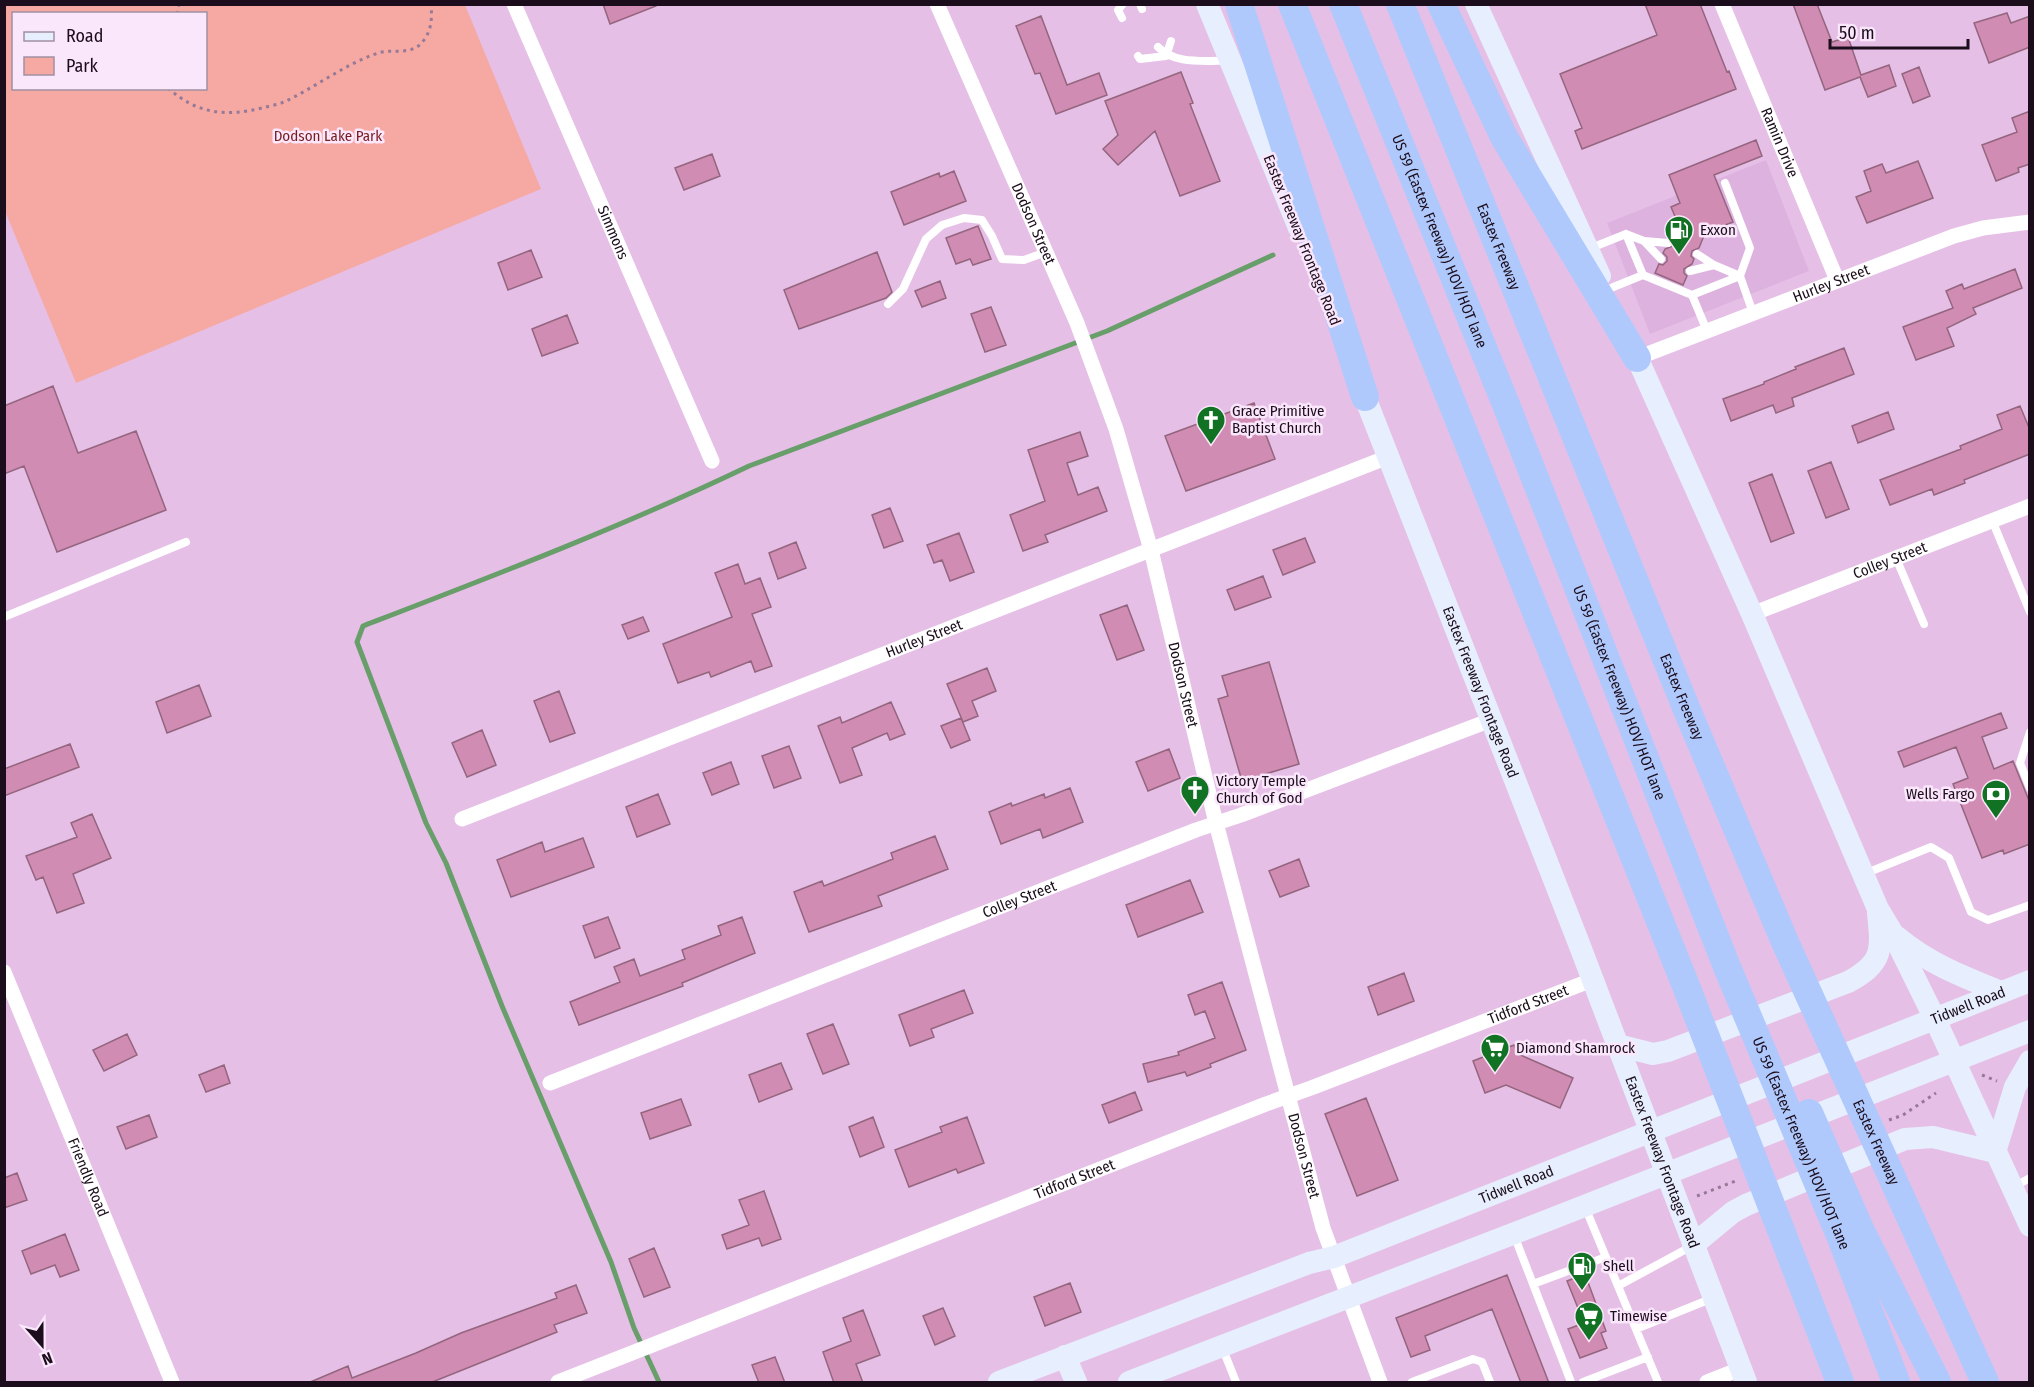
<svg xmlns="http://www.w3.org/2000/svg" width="2034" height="1387" viewBox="0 0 2034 1387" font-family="'Fira Sans Condensed',sans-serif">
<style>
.built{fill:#ddb2df}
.green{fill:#f5a9a2;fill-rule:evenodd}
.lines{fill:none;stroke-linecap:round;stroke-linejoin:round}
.stream{stroke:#689e69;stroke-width:5}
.building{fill:#d08cb2;stroke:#93657e;stroke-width:1.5}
.path{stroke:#967997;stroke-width:3;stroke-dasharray:3 4.5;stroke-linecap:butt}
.service{stroke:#fff;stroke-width:8}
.minor{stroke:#fff;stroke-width:15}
.secondary{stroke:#e7effe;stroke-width:22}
.motorway{stroke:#b0c9fd;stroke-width:28}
.labels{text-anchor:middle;stroke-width:5;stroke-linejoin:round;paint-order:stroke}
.park-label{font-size:15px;fill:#781d1e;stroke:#fbe7fc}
.street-label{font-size:15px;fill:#1b0d1b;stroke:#fbe7fc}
.poi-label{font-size:15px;fill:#1b0d1b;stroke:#fbe7fc;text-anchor:start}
</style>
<rect width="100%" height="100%" fill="#e6bfe7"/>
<path class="built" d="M 1766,160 L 1809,271 L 1650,334 L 1607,223 Z"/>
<path class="green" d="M 4,5 L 465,5 L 541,189 L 76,383 L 5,211 ZM 14,14 L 206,14 L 206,88 L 14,88 Z"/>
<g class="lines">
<path class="stream" d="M 659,1382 L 634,1328 L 611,1262 L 502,1006 L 446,863 L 426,823 L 357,642 L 363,626 C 493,576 624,526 749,466 L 1107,331 L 1273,255"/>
</g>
<path class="building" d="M 603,4 L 656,4 L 656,6 L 610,24 Z
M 1645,4 L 1700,4 L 1727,72 L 1729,71 L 1736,89 L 1582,149 L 1575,131 L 1582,128 L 1560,74 L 1657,35 Z
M 1793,4 L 1817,4 L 1832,42 L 1848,37 L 1861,75 L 1889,65 L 1896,86 L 1868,97 L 1860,77 L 1825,90 Z
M 2007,13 L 2011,23 L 2030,16 L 2030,47 L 1989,63 L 1974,23 Z
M 1041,16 L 1067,85 L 1099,73 L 1107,95 L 1056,114 L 1040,73 L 1035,74 L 1016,26 Z
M 1919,67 L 1930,96 L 1913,103 L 1902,74 Z
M 1181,72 L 1193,103 L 1190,104 L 1220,181 L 1180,196 L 1155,131 L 1118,165 L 1103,149 L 1118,135 L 1105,101 Z
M 2030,111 L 2030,164 L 2018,168 L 2019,172 L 1996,181 L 1982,145 L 2017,132 L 2012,118 Z
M 1756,140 L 1762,156 L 1714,175 L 1733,222 L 1705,233 L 1699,248 L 1692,251 L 1691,256 L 1694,259 L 1692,264 L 1684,269 L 1684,273 L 1687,276 L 1683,285 L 1655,273 L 1659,264 L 1663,265 L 1667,261 L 1667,257 L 1663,253 L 1665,249 L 1673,246 L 1674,241 L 1670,237 L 1677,221 L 1671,207 L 1680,203 L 1669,175 Z
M 712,154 L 720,176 L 684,190 L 675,168 Z
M 1918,161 L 1933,198 L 1867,223 L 1856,197 L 1871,191 L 1864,171 L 1882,164 L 1886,173 Z
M 954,171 L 966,201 L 904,225 L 891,192 L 939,173 L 940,177 Z
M 978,226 L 991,259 L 973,265 L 970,259 L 956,264 L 946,238 Z
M 531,250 L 542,277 L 508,290 L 498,263 Z
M 877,252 L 892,292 L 886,298 L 799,329 L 784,290 Z
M 2015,269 L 2022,288 L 1973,308 L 1976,314 L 1947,328 L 1954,346 L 1916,360 L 1903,327 L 1953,308 L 1946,291 L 1962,284 L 1964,289 Z
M 940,281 L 946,298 L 922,307 L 915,291 Z
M 991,307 L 1006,345 L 985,352 L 971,314 Z
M 567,315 L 578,343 L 542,356 L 532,329 Z
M 1844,348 L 1854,374 L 1792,398 L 1794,406 L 1776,413 L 1773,405 L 1731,421 L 1723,399 L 1764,384 L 1764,382 L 1796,369 L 1795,367 Z
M 53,386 L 78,453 L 136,431 L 166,510 L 57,552 L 24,466 L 4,474 L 4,406 Z
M 1254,403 L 1275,459 L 1186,491 L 1165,436 Z
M 2020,406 L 2030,430 L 2030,454 L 1964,480 L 1965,483 L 1934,495 L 1932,489 L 1890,505 L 1880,480 L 1961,449 L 1960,446 L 2002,429 L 1997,415 Z
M 1888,412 L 1894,429 L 1858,443 L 1852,426 Z
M 1080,432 L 1088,456 L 1067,463 L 1078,495 L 1098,487 L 1107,511 L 1045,535 L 1048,542 L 1023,551 L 1010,515 L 1045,501 L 1028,450 Z
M 1831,462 L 1849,509 L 1826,518 L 1808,471 Z
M 1772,474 L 1794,533 L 1771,542 L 1749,483 Z
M 890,508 L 903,541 L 884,548 L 872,515 Z
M 959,533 L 974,572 L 950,581 L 942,560 L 934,563 L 927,545 Z
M 1305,538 L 1315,562 L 1283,575 L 1273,550 Z
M 796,542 L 806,568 L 778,579 L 769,553 Z
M 738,564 L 745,584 L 760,578 L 771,607 L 752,614 L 772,666 L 755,672 L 751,661 L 711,677 L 709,672 L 678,683 L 663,644 L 732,617 L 715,573 Z
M 1263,576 L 1271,597 L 1235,610 L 1227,590 Z
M 1127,605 L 1144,650 L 1117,660 L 1100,615 Z
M 643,617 L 649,631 L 628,639 L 622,625 Z
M 1269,662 L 1299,764 L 1242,781 L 1218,699 L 1228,696 L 1222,676 Z
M 987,668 L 996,691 L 972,701 L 978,716 L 963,722 L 947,684 Z
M 199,685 L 211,716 L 167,733 L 156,702 Z
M 559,691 L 575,733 L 550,742 L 534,701 Z
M 891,702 L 905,734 L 890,740 L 887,733 L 852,748 L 862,775 L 840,783 L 818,726 L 840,717 L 842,723 Z
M 2001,713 L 2007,728 L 1982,737 L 1994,769 L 2013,761 L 2030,803 L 2030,844 L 2004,854 L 2003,850 L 1982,858 L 1953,784 L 1968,778 L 1956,747 L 1904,767 L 1898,752 Z
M 961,718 L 970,740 L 951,748 L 941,726 Z
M 482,730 L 496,765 L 467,777 L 452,743 Z
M 70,744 L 79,767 L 4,796 L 4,769 Z
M 789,746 L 801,778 L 774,788 L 762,756 Z
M 1169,749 L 1180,778 L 1148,791 L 1136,762 Z
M 731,762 L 739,784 L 712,795 L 703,773 Z
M 1070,788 L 1083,822 L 1043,838 L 1040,829 L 1001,844 L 989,812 L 1011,803 L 1012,806 L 1044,794 L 1045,798 Z
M 658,794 L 670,824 L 637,837 L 626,807 Z
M 92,814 L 111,858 L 73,874 L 84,903 L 57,913 L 43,877 L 36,880 L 26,856 L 77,837 L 71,823 Z
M 935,836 L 948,869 L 878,896 L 882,906 L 809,932 L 794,892 L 822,881 L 824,886 L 893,859 L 891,853 Z
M 583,838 L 594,867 L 511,897 L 497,860 L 542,842 L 545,852 Z
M 1299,859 L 1309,886 L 1280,897 L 1269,871 Z
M 1190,880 L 1203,912 L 1138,937 L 1126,905 Z
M 608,917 L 620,948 L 595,958 L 583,926 Z
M 742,917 L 755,953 L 682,983 L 683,986 L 579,1025 L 570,1002 L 620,982 L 614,967 L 634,959 L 640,976 L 685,959 L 682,950 L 721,935 L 718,926 Z
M 1404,973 L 1414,1001 L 1378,1015 L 1368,987 Z
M 1222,982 L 1246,1050 L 1210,1064 L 1211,1067 L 1187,1076 L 1185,1072 L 1148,1082 L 1143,1064 L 1179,1055 L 1178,1052 L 1215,1038 L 1205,1011 L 1195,1015 L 1188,995 Z
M 964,990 L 973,1013 L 931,1029 L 934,1037 L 910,1046 L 899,1015 Z
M 833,1024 L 849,1064 L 823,1074 L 807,1034 Z
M 127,1034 L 137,1055 L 104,1071 L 93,1050 Z
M 1514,1045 L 1518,1054 L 1573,1078 L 1560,1108 L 1506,1085 L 1485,1093 L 1473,1061 Z
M 781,1063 L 792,1089 L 759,1102 L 749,1075 Z
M 224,1065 L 230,1083 L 206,1092 L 199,1075 Z
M 1135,1092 L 1142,1110 L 1109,1123 L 1102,1105 Z
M 1366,1098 L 1398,1180 L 1357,1196 L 1325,1114 Z
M 681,1099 L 691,1125 L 650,1139 L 641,1113 Z
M 149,1115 L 157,1137 L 126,1149 L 117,1127 Z
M 873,1117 L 884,1147 L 860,1157 L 849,1127 Z
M 967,1117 L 984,1163 L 958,1173 L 956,1169 L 909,1187 L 895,1150 L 942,1132 L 940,1127 Z
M 17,1173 L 27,1200 L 4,1208 L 4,1178 Z
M 764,1191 L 781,1239 L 762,1246 L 759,1238 L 727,1249 L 722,1235 L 749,1225 L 739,1200 Z
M 65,1234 L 79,1270 L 60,1277 L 55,1265 L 31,1274 L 22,1251 Z
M 654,1248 L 670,1287 L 644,1297 L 629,1259 Z
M 1585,1274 L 1606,1331 L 1601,1333 L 1607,1348 L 1580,1358 L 1568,1329 L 1584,1323 L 1567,1281 Z
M 1507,1275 L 1549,1383 L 1521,1383 L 1492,1309 L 1425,1336 L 1430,1350 L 1411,1357 L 1396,1318 Z
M 1070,1283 L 1081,1312 L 1045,1326 L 1034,1297 Z
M 576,1285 L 587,1313 L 554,1325 L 557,1332 L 430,1383 L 308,1383 L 348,1366 L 352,1378 L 416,1353 L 461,1333 L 557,1298 L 555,1293 Z
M 943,1308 L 955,1336 L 935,1345 L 923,1316 Z
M 863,1310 L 880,1355 L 856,1364 L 863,1383 L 834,1383 L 823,1352 L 851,1341 L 843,1318 Z
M 775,1357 L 785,1383 L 759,1383 L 752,1365 Z"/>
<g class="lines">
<path class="path" d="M 177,14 L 179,4
M 168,88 C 197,114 226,117 262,108 C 269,106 277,105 284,102 C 316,87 345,64 378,53 C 393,48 412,57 424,40 C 432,29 432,17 431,4
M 1982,1075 L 1997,1081
M 1889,1120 L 1903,1115 L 1936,1093
M 1697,1196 L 1738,1180"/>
<path class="service" d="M 1140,4 L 1142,9
M 1122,18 L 1118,10 L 1123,4
M 1158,47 C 1175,65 1204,60 1227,61
M 1138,56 L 1140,59 L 1166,56 L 1171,41
M 1626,234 L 1644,241 L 1668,243
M 1644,241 L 1661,259
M 1591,248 L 1626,234 L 1643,275
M 1697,254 L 1714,265 L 1740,276 L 1750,248 L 1725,183
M 1690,271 L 1714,265
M 1606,290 L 1643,275 L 1692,295
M 888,304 L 903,289 L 926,239 L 942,225 L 964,218 L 982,220 L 992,236 L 1002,259 L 1024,260 L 1046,252
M 1707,331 L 1692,295 L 1740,276 L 1753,313
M 1992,520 L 2030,612
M 1896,558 L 1924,624
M 4,617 L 186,542
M 2030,732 L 2020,763 L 2030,788
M 1864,874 L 1931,847 L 1949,858 L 1971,912 L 1988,920 L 2030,905
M 2015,1186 L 2030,1178
M 1585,1207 L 1658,1382
M 1514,1235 L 1571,1382
M 1533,1284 L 1606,1257
M 1618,1286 L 1692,1246
M 1636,1329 L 1713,1298
M 1222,1347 L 1236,1382
M 1412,1382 L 1473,1359 L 1482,1362 L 1490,1382
M 1583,1382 L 1648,1357"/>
<g class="minor">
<path id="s1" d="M 514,4 L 712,461"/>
<path id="s2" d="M 937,4 L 1077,323 L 1116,429 L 1151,550 L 1216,823 L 1323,1228 L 1380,1382"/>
<path id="s3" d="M 1722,4 L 1837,280"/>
<path id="s4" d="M 1637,358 L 1954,236 L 1983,228 L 2030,222"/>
<path id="s5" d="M 1752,614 L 2030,506"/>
<path id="s6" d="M 462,819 L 1388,457"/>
<path id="s7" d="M 4,972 L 172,1382"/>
<path id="s8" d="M 550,1083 L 1196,830 L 1241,815 L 1491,720"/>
<path id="s9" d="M 558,1382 L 1266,1104 L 1311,1088 L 1592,980"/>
<path d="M 1707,1382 L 1740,1369"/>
</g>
<g class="secondary">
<path d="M 1207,4 L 1299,228"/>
<path d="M 1476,4 L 1600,276"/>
<path d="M 1631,344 L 1752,614 L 1878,909 L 1893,934 L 1935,1019 L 2030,1226"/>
<path id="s10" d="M 1359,382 L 1578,941 L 1746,1382"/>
<path d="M 1897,937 C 1929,964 1964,977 2001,992"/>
<path d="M 1617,1045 L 1653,1054 L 1668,1051 L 1848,982 C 1883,963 1882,951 1878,913"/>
<path d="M 1995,1152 L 2015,1087 L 2030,1061"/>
<path d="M 1693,1245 L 1733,1212 L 1746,1205 L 1905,1139 L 1933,1137 L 1995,1152"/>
<path d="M 1065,1356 L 1076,1382"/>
<path id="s11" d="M 999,1382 L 1309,1263 L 1334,1257 L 2030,981"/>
<path d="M 1129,1382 L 1546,1221 L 2030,1031"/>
</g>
<g class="motorway">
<path d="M 1239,4 L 1365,397"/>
<path d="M 1292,4 L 1686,986 L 1840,1382"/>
<path id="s12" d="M 1343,4 L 1507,407 L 1727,967 L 1841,1238 L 1896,1382"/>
<path id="s13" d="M 1400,4 L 1687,710 L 1785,942 L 1985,1382"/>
<path d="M 1441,4 L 1504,137 L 1637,358"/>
<path d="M 1809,1113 L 1860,1229 L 1937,1382"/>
</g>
</g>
<defs>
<g id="fuel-pin" transform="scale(1.5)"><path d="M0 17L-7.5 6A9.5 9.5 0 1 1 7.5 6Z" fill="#107222" stroke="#fbe7fc"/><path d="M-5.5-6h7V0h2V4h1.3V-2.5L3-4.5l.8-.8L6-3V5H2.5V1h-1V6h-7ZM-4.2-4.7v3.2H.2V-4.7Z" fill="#fff"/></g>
<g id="church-pin" transform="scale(1.5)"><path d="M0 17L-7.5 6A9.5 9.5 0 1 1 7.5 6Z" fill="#107222" stroke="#fbe7fc"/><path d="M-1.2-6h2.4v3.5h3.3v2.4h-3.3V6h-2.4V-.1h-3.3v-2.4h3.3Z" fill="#fff"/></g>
<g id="bank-pin" transform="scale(1.5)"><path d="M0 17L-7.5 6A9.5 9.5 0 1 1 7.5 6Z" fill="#107222" stroke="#fbe7fc"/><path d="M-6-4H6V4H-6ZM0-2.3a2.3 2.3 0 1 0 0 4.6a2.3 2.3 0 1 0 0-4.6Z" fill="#fff"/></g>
<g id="supermarket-pin" transform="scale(1.5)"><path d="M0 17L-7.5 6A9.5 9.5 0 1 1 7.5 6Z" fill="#107222" stroke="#fbe7fc"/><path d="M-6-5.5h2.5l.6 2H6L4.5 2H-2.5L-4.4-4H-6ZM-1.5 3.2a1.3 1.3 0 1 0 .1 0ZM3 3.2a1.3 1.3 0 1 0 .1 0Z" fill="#fff"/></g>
</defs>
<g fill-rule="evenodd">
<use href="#fuel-pin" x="1679" y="230"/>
<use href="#church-pin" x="1211" y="420"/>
<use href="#church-pin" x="1195" y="790"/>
<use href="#bank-pin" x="1996" y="794"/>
<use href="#supermarket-pin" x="1495" y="1048"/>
<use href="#fuel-pin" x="1582" y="1266"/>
<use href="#supermarket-pin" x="1589" y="1316"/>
</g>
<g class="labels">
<g class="park-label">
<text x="328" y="141">Dodson Lake Park</text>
</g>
<g class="street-label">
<text dy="5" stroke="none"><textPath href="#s3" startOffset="150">Ramin Drive</textPath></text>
<text dy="5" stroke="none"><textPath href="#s2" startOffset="240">Dodson Street</textPath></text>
<text dy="5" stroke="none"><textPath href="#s1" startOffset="249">Simmons</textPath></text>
<text transform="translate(1302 240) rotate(68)" y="5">Eastex Freeway Frontage Road</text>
<text dy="5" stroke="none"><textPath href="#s12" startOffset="256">US 59 (Eastex Freeway) HOV/HOT lane</textPath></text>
<text dy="5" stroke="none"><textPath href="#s13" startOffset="262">Eastex Freeway</textPath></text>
<text dy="5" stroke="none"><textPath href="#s4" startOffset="208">Hurley Street</textPath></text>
<text dy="5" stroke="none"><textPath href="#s5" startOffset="148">Colley Street</textPath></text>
<text dy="5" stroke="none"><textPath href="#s6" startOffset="496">Hurley Street</textPath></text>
<text dy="5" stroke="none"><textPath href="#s2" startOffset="726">Dodson Street</textPath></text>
<text dy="5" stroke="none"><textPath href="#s10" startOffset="333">Eastex Freeway Frontage Road</textPath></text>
<text dy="5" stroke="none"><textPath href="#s12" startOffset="742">US 59 (Eastex Freeway) HOV/HOT lane</textPath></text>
<text dy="5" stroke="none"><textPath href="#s13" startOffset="748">Eastex Freeway</textPath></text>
<text dy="5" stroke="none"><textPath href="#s8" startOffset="504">Colley Street</textPath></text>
<text dy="5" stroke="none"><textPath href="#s9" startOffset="1041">Tidford Street</textPath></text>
<text dy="5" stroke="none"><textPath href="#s11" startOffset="1040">Tidwell Road</textPath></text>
<text dy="5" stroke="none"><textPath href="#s12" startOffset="1228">US 59 (Eastex Freeway) HOV/HOT lane</textPath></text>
<text dy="5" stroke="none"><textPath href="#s13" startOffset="1234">Eastex Freeway</textPath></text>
<text dy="5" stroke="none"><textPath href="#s2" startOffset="1212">Dodson Street</textPath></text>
<text dy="5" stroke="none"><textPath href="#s10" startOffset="837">Eastex Freeway Frontage Road</textPath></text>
<text dy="5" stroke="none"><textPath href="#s7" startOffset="222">Friendly Road</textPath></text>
<text dy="5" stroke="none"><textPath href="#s9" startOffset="555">Tidford Street</textPath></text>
<text dy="5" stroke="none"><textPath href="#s11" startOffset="554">Tidwell Road</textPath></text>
</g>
<g class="poi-label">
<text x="1700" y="235">Exxon</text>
<text x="1232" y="416">Grace Primitive<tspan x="1232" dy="17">Baptist Church</tspan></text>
<text x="1216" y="786">Victory Temple<tspan x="1216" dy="17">Church of God</tspan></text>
<text x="1975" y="799" text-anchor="end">Wells Fargo</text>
<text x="1516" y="1053">Diamond Shamrock</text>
<text x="1603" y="1271">Shell</text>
<text x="1610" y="1321">Timewise</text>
</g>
</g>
<rect width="2034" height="1387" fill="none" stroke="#1b0d1b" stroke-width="12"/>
<rect x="12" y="12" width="195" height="78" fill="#fbe7fc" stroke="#a190a2" stroke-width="1.5"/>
<rect x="24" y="32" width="30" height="9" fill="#e7effe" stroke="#a190a2" stroke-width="1.5"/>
<text x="66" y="42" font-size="18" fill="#1b0d1b">Road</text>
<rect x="24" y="57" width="30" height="18" fill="#f5a9a2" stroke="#a190a2" stroke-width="1.5"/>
<text x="66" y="72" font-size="18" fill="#1b0d1b">Park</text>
<g transform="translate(42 1345) rotate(159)" stroke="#fbe7fc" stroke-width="4.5" paint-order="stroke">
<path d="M0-4.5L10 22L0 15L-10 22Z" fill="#1b0d1b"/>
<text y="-9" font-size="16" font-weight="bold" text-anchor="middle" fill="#1b0d1b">N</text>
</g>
<path d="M1830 39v9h138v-9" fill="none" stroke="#1b0d1b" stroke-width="3"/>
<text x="1839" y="39" font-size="18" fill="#1b0d1b" stroke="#fbe7fc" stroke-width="4.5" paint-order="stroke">50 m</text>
</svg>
